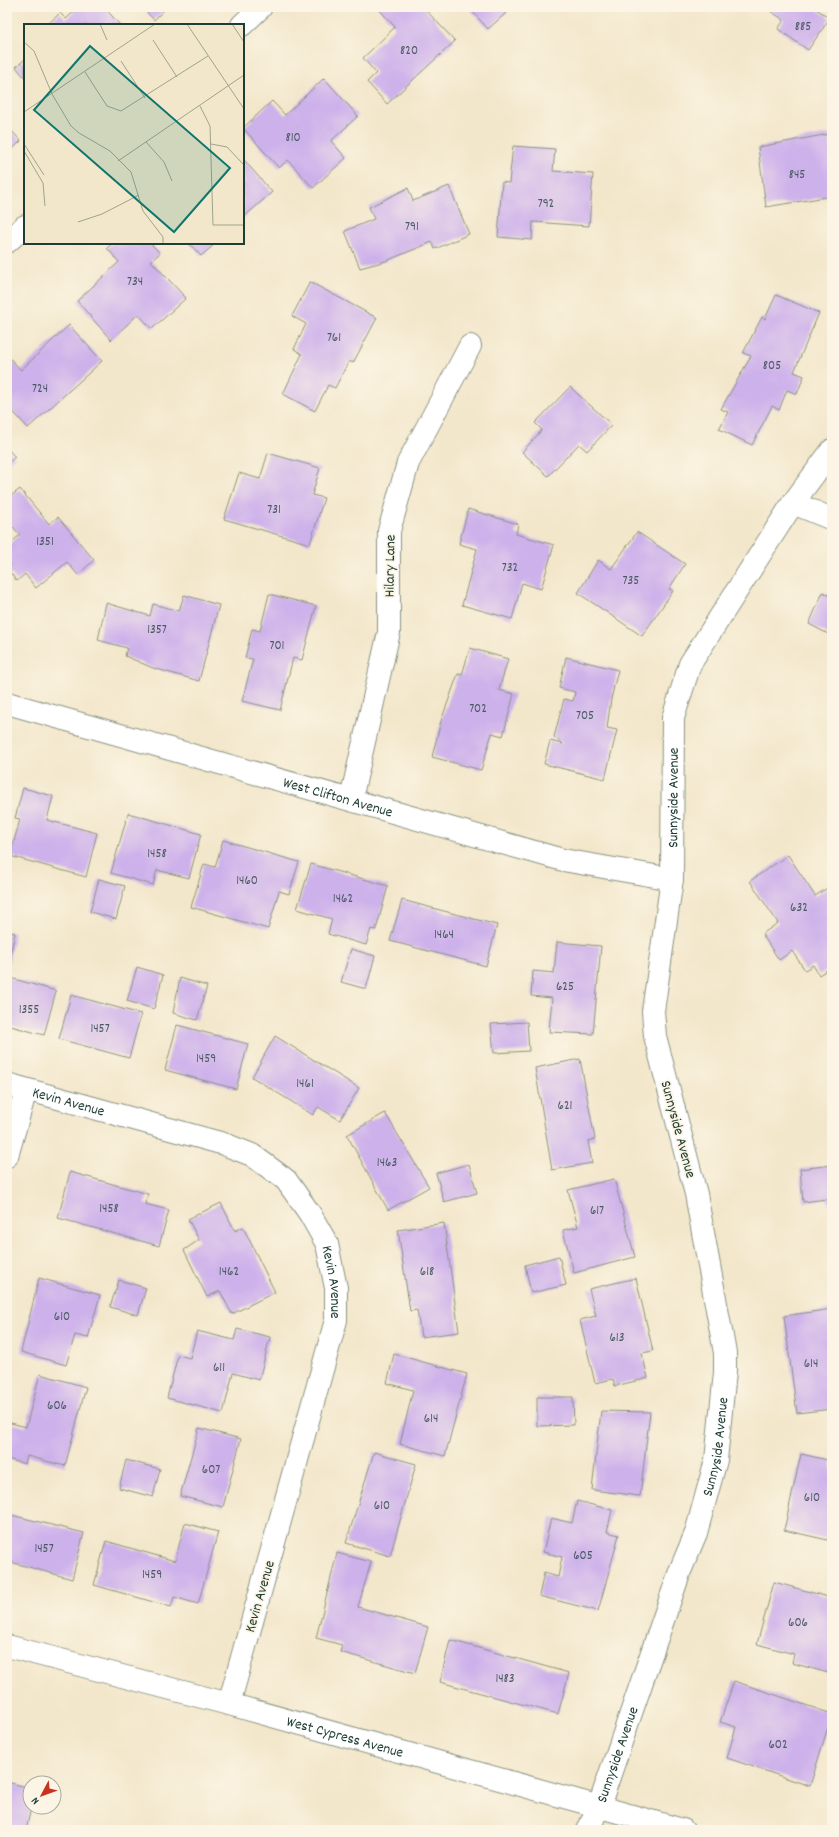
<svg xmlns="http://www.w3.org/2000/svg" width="839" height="1837" viewBox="0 0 839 1837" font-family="Dekko,sans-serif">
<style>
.building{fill:#cdb1eb}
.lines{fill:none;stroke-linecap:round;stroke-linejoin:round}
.street-casing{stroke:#899280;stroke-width:24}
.secondary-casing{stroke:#899280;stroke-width:24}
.street{stroke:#fff;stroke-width:22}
.secondary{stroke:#fff;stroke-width:22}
.labels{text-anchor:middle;stroke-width:3.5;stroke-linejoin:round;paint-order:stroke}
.number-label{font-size:13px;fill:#4a5a62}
.street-label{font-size:15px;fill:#1f3d34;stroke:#fcf5e5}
.inset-road{fill:none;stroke:#9ea38f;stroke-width:1}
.view{fill:#0f766e;fill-opacity:0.15;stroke:#0f766e;stroke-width:2}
.inset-edge{fill:none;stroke:#1f3d34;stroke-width:2}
</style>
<rect width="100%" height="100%" fill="#fcf5e5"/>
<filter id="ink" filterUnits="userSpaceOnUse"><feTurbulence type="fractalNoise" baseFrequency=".025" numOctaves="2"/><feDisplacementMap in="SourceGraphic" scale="8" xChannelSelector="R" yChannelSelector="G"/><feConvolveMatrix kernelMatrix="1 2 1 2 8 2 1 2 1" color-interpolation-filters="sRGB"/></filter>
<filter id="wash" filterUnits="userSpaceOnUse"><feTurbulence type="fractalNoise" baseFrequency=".012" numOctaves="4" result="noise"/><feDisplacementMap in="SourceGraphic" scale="16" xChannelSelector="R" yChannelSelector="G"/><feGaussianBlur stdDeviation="0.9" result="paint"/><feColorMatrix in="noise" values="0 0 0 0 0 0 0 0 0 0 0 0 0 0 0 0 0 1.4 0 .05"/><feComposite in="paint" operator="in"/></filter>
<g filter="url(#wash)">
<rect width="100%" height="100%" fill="#f3e7cb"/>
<g id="blocks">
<path class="building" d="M 79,7 L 104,7 L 120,25 L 47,25 L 60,13 L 66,19 Z
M 142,7 L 167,7 L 154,20 Z
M 377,7 L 423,7 L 455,41 L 387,104 L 367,82 L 376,73 L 363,58 L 395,27 Z
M 468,7 L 513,7 L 488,29 Z
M 764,7 L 813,7 L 830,18 L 808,50 L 778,29 L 784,20 Z
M 25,59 L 25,78 L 16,67 Z
M 324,78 L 358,116 L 331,141 L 346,158 L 313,188 L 288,160 L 279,168 L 243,128 L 272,101 L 285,115 Z
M 7,126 L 21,141 L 7,154 Z
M 829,134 L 832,151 L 832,196 L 766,207 L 758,147 Z
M 513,146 L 555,149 L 553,171 L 593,174 L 589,226 L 533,222 L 532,240 L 498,237 L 502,182 L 509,183 Z
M 243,159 L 272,192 L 243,218 Z
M 449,186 L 469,234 L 435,249 L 432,242 L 386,261 L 360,268 L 345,231 L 374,219 L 369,207 L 408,188 L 413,201 Z
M 113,243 L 150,243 L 160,253 L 151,261 L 186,298 L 152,329 L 138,314 L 111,340 L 77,301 L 119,262 L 107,248 Z
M 189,243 L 216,243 L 201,256 Z
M 310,282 L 377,318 L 353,363 L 349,361 L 335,388 L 328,385 L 315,411 L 283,394 L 302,354 L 294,349 L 306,324 L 292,316 Z
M 776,295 L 819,313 L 794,372 L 804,376 L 797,394 L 787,390 L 779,410 L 772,406 L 752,445 L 719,429 L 728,412 L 721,409 L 751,356 L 743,353 L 762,317 L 765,319 Z
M 69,325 L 102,361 L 28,428 L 7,405 L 7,355 L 21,370 Z
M 570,387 L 612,425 L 587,451 L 579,444 L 548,476 L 522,452 L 542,430 L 535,423 Z
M 7,448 L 15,457 L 7,464 Z
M 268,453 L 320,468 L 312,495 L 324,498 L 310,544 L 224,519 L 239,473 L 260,479 Z
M 20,489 L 49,524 L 58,517 L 94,560 L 78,575 L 67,562 L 36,588 L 25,574 L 17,581 L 7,569 L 11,565 L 7,559 L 7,546 L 20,535 L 7,520 L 7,499 Z
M 468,509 L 518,524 L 516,534 L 554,545 L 541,589 L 522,583 L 512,619 L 462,605 L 477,549 L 459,544 Z
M 637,532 L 685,564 L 669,589 L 673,591 L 642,636 L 578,593 L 598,560 L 611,569 Z
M 823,592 L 832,597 L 832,636 L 809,624 Z
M 269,594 L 316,606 L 302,660 L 293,658 L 280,710 L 242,701 L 253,659 L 245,658 L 252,629 L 260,631 Z
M 184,595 L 219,605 L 199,681 L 153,668 L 125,656 L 127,648 L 98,640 L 106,603 L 150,616 L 153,604 L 179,611 Z
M 470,648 L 508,659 L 499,690 L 514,694 L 503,736 L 492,733 L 481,770 L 432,757 L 441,721 L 458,674 L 462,675 Z
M 566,657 L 618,670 L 611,699 L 607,728 L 617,730 L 605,779 L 544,764 L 550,741 L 563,744 L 554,737 L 564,699 L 573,701 L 575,692 L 559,688 Z
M 23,788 L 53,796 L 47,820 L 97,833 L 86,877 L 10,856 L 20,819 L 15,818 Z
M 128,813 L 201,834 L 189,878 L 157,870 L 153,885 L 111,873 Z
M 223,840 L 299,862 L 289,894 L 279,891 L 268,929 L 191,907 L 204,864 L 215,867 Z
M 788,855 L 815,896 L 832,885 L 832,916 L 830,917 L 832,920 L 832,967 L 819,975 L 813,965 L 805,970 L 792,951 L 779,960 L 762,934 L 778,923 L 750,881 Z
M 311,864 L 388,886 L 376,930 L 371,929 L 366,945 L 328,934 L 332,919 L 297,909 Z
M 99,879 L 125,886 L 116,919 L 90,912 Z
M 402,900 L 497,925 L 486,966 L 390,941 Z
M 7,931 L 15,933 L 8,964 L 7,964 Z
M 557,942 L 601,946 L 593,1034 L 549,1032 L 552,998 L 531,996 L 533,971 L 554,973 Z
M 351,949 L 375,956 L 366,989 L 341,982 Z
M 137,967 L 163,975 L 154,1009 L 127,1001 Z
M 7,977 L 56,991 L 44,1035 L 7,1025 Z
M 180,978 L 207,986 L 197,1020 L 173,1013 Z
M 71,995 L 141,1014 L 129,1058 L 59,1039 Z
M 527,1022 L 529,1051 L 494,1053 L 491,1024 Z
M 177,1025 L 248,1044 L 236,1089 L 165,1070 Z
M 275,1036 L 359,1088 L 340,1120 L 318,1107 L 313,1115 L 252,1077 Z
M 580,1059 L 595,1139 L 588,1141 L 592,1163 L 552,1170 L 535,1068 Z
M 385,1113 L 429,1187 L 388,1210 L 347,1135 Z
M 469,1164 L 477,1193 L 444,1202 L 436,1173 Z
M 832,1165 L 832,1213 L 827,1199 L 803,1202 L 800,1169 Z
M 70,1172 L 148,1194 L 145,1204 L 169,1210 L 159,1246 L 58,1218 Z
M 614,1179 L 635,1257 L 574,1273 L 563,1230 L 578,1227 L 568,1190 Z
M 221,1203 L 235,1231 L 243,1227 L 275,1292 L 232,1314 L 220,1291 L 207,1297 L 184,1250 L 199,1240 L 188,1219 Z
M 444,1223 L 459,1332 L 421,1337 L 417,1310 L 410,1311 L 398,1230 Z
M 559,1256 L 566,1285 L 531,1293 L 525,1265 Z
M 39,1278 L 100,1295 L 88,1338 L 75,1335 L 66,1365 L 21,1352 Z
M 636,1278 L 653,1351 L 642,1353 L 648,1378 L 615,1386 L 613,1379 L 595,1383 L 580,1320 L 596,1316 L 589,1289 Z
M 119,1280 L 146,1288 L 138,1315 L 110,1307 Z
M 832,1309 L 832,1409 L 797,1413 L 784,1316 Z
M 237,1329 L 270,1337 L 259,1380 L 233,1373 L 223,1413 L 167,1398 L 178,1355 L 190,1358 L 197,1331 L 234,1340 Z
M 394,1354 L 467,1374 L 445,1456 L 400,1444 L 413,1390 L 387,1383 Z
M 40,1374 L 86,1387 L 65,1466 L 27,1456 L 25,1464 L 7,1459 L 7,1422 L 26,1427 Z
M 537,1397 L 573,1397 L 574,1425 L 537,1426 Z
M 601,1411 L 650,1412 L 640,1496 L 592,1490 Z
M 199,1428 L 241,1439 L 223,1507 L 180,1496 Z
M 374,1452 L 416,1464 L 390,1556 L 346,1543 Z
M 801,1454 L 832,1461 L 832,1541 L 784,1530 Z
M 126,1460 L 160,1469 L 153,1497 L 119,1488 Z
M 577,1501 L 612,1510 L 607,1532 L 619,1535 L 598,1611 L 539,1596 L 544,1573 L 558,1577 L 562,1557 L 543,1552 L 551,1518 L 572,1523 Z
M 7,1514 L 84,1533 L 72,1579 L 7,1561 Z
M 185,1523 L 218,1532 L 198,1604 L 174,1597 L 171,1607 L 94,1585 L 106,1541 L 175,1561 Z
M 337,1553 L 371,1562 L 358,1607 L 428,1627 L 415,1673 L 340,1652 L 342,1645 L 316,1638 Z
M 774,1582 L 832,1598 L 832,1674 L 792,1663 L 794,1654 L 757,1644 Z
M 450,1640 L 569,1673 L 558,1714 L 440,1682 Z
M 734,1681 L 832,1714 L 810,1786 L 727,1758 L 736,1727 L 720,1722 Z
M 7,1782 L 30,1788 L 27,1806 L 31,1808 L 26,1830 L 7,1830 Z"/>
</g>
</g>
<g filter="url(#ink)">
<use href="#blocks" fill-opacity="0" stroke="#899280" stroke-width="1"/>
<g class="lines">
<g class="street-casing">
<g id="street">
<path d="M 242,25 L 261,7"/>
<path d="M 7,242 L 25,226"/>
<path d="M 793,503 L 832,519"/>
<path id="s1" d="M 7,703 L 563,860 L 672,879"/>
<path d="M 351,799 L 389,632 L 389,531 L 408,463 L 470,346"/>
<path id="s2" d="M 7,1084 L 224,1144 L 252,1155 L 286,1180 L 310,1214 L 327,1244 L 336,1288 L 336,1320 L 229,1704"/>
<path d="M 7,1156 L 26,1090"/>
<path id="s3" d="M 588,1830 L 599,1806 L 680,1571 L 696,1533 L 716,1460 L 725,1372 L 725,1353 L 696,1194 L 655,1036 L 653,1011 L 672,879 L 673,718 L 690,664 L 793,503 L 832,450"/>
</g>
</g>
<g class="secondary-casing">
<g id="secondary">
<path id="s4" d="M 7,1646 L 229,1704 L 683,1830"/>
</g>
</g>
<use href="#street" class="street"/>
<use href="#secondary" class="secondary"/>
</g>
</g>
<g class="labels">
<g class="number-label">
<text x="803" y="30">885</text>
<text x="409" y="54">820</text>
<text x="293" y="141">810</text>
<text x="797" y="178">845</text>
<text x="546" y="207">792</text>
<text x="412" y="230">791</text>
<text x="135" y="285">734</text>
<text x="334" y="341">761</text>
<text x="772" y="369">805</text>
<text x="40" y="392">724</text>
<text x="274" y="513">731</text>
<text x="45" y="545">1351</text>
<text x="510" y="571">732</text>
<text x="631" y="584">735</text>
<text x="157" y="633">1357</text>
<text x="277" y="649">701</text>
<text x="478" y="712">702</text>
<text x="585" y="719">705</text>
<text x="157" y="857">1458</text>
<text x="247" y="884">1460</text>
<text x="343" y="902">1462</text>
<text x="799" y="911">632</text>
<text x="444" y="938">1464</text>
<text x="565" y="990">625</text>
<text x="29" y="1013">1355</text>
<text x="100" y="1032">1457</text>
<text x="206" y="1062">1459</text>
<text x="305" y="1087">1461</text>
<text x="565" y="1109">621</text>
<text x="387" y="1166">1463</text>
<text x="109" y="1212">1458</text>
<text x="597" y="1214">617</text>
<text x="229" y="1275">1462</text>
<text x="427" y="1275">618</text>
<text x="62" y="1320">610</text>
<text x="617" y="1341">613</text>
<text x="811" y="1367">614</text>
<text x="219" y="1371">611</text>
<text x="57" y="1409">606</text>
<text x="431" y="1422">614</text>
<text x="211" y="1473">607</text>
<text x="812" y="1501">610</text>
<text x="382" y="1509">610</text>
<text x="44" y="1552">1457</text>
<text x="583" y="1559">605</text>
<text x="152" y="1578">1459</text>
<text x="798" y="1626">606</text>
<text x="505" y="1682">1483</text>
<text x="778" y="1748">602</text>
</g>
<g class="street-label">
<text transform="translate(389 566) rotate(-89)" y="5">Hilary Lane</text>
<text dy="5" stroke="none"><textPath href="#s1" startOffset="344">West Clifton Avenue</textPath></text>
<text dy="5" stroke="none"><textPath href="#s3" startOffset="1064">Sunnyside Avenue</textPath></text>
<text dy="5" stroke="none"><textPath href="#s2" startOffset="64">Kevin Avenue</textPath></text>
<text transform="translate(679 1129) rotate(75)" y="5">Sunnyside Avenue</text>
<text dy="5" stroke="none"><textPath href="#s2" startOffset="412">Kevin Avenue</textPath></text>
<text dy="5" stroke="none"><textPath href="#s3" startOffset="405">Sunnyside Avenue</textPath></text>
<text transform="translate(259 1596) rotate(-74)" y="5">Kevin Avenue</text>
<text dy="5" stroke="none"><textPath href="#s4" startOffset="350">West Cypress Avenue</textPath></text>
<text dy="5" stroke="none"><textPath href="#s3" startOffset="81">Sunnyside Avenue</textPath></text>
</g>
</g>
<g transform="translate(24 24)">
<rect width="220" height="220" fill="#f3e7cb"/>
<path class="inset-road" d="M 76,0 L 83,16M 163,0 L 220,85M 208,0 L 220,18M 129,16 L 153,53M 0,18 L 10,27 L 28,70 L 47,102 L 55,109 L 86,127 L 107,148 L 119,187 L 139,213 L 139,220M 97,37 L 121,74M 61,48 L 83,82 L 97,87 L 184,32M 176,82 L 186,102 L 189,201 L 220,201M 0,88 L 131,0M 122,118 L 140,138 L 148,157M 0,120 L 20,151M 187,120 L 203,123 L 220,141M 0,127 L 19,159 L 21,182M 94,137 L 220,51M 54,198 L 78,190 L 115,171"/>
<path class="view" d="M 66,22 L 206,144 L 150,208 L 10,86 Z"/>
<rect width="220" height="220" class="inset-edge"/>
</g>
<rect width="839" height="1837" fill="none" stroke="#fcf5e5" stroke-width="24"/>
<g transform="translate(42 1795) rotate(229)"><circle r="19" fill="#fcf5e5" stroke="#a4ab9e"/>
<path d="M0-3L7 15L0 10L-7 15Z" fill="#c8321e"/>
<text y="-6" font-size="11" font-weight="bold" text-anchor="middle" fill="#1f3d34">N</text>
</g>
</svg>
